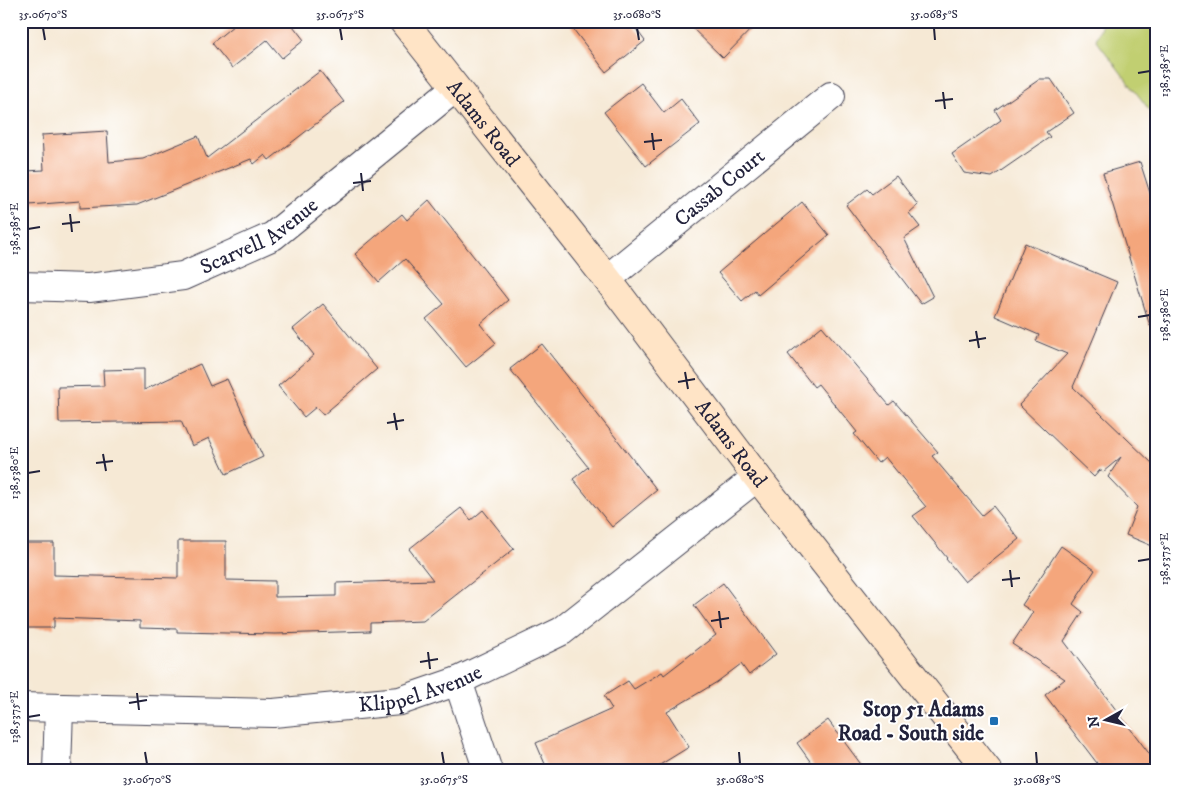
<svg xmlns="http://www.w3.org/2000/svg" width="1178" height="792" viewBox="0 0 1178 792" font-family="'IM FELL DW Pica',serif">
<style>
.green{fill:#c1cf71;stroke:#727856}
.building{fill:#f4a67b}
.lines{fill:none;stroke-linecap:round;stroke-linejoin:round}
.street-casing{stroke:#424052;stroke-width:30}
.secondary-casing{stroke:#424052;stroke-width:30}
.street{stroke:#fff;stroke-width:28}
.secondary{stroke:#ffe4c6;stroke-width:28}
.ticks{fill:none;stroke:#22223b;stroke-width:2}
.poi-dot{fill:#1f6fb2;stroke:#fff;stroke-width:2}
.labels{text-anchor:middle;stroke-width:4;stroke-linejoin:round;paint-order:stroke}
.street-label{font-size:21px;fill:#22223b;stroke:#fff}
.poi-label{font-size:21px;font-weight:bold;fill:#22223b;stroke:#fff;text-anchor:end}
.neatline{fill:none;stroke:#22223b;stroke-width:2}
.ticks-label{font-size:12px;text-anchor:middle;fill:#22223b}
</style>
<rect width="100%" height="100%" fill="#fff"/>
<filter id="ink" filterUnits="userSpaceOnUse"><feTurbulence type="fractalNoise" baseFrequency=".02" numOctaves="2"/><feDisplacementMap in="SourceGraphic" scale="10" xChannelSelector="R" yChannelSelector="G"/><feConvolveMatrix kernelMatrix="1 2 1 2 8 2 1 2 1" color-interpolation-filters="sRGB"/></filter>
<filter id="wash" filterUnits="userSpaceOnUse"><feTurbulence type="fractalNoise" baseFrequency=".0096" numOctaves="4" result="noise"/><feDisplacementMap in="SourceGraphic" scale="20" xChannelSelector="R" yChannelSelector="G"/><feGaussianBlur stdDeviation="1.12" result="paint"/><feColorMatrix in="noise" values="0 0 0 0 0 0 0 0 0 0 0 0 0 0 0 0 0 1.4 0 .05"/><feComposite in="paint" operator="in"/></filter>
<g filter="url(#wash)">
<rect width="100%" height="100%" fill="#f6e9d5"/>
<path class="green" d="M 1103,21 L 1157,21 L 1157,120 L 1096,40 Z"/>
<g id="blocks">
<path class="building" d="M 239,21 L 291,21 L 290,22 L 304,40 L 282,58 L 267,40 L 232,68 L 212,43 Z
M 567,21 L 630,21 L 645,41 L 606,72 Z
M 685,21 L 759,21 L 723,58 Z
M 320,71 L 344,102 L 269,160 L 265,155 L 254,164 L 251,159 L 137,205 L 80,208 L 80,201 L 29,205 L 26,171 L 44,170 L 42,135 L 107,131 L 109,162 L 143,159 L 198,136 L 207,158 Z
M 1040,79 L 1051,79 L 1074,113 L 1046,132 L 1050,137 L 992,177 L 964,173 L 952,154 L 1001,120 L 995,110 Z
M 641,83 L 664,113 L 681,99 L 700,124 L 646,166 L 604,112 Z
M 1140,162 L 1157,215 L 1157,325 L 1150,326 L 1103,173 Z
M 896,176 L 918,205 L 909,213 L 920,227 L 904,238 L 933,297 L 921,304 L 846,205 L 867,189 L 872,194 Z
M 429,200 L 508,300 L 480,324 L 496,343 L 466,367 L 426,319 L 444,304 L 405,259 L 379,282 L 355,254 L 402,214 L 407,220 Z
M 802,202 L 829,235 L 758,295 L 755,290 L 742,301 L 718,273 Z
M 1025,243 L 1117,282 L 1073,387 L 1154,465 L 1157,462 L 1157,548 L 1126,535 L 1137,507 L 1108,477 L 1121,457 L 1103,472 L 1100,470 L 1094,477 L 1019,405 L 1067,354 L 1036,341 L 1039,335 L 995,316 Z
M 323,304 L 377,369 L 323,415 L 316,407 L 304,417 L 278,386 L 314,355 L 293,329 Z
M 822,326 L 889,405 L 894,401 L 938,452 L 932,456 L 982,515 L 993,506 L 1019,539 L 965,582 L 946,559 L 947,558 L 913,516 L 926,507 L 885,457 L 878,463 L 854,434 L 857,432 L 818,384 L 814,387 L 788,354 Z
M 542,344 L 657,490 L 612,527 L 573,479 L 588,467 L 510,369 Z
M 200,364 L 210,386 L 227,379 L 263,457 L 226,474 L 209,438 L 192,446 L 181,421 L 59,423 L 58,387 L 104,386 L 103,370 L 144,369 L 144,390 Z
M 461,508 L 471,520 L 483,510 L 514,549 L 423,621 L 370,623 L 370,631 L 276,634 L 177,632 L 177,629 L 140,628 L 140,621 L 54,618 L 54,628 L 21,628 L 21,543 L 54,543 L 54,575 L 178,578 L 178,541 L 226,541 L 226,580 L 275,581 L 275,597 L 336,596 L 336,583 L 433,580 L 409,549 Z
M 1061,546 L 1095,570 L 1073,604 L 1083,612 L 1064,641 L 1157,764 L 1157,771 L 1103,771 L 1045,695 L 1065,679 L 1012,644 L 1033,612 L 1022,605 Z
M 723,583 L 776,654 L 749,675 L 741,664 L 717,682 L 667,712 L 689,747 L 650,771 L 548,771 L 536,743 L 612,709 L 604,696 L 628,681 L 634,689 L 662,672 L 664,675 L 716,635 L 694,605 Z
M 828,720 L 866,771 L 817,771 L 797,743 Z"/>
</g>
</g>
<g filter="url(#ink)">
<use href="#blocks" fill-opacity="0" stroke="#424052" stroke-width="1"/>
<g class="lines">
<g class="street-casing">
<g id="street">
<path id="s1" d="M 607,279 L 831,96"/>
<path id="s2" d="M 21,286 L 89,288 L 183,276 L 273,236 L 455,88"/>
<path d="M 458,681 L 488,771"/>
<path id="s3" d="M 21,707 L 273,713 L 400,701 L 458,681 L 562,631 L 757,477"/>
<path d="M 57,771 L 59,708"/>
</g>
</g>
<g class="secondary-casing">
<g id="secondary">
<path id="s4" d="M 403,21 L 607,279 L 757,477 L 988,771"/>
</g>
</g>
<use href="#street" class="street"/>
<use href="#secondary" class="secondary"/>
</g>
</g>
<path class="ticks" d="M 43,28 L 45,40M 340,28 L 342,40M 637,28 L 639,40M 934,28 L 935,40M 1138,73 L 1150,71M 943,92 L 945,109M 935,101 L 953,99M 652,133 L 654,150M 644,142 L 662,140M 361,173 L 363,191M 353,183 L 371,181M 70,214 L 72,232M 62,224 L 80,222M 28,229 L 40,227M 1138,317 L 1150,315M 976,331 L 979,348M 969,341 L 986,338M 685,372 L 688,389M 678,382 L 695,379M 394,413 L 397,430M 387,423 L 404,420M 103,454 L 106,471M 96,463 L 113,461M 28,473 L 40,471M 1138,561 L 1150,559M 1010,570 L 1012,587M 1002,580 L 1020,578M 719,611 L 721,628M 711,621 L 729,618M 428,652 L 430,669M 420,662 L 438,659M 137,693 L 139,710M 129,703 L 147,700M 28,717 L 40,715M 145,752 L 147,764M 442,752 L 444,764M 739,752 L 740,764M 1036,752 L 1037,764"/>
<rect class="poi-dot" x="989" y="716" width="10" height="10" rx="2.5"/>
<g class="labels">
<g class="street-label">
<text dy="7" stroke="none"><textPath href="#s4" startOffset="130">Adams Road</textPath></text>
<text dy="7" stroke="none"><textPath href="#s1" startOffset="145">Cassab Court</textPath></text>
<text dy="7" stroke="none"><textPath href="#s2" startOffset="249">Scarvell Avenue</textPath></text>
<text dy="7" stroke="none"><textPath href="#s4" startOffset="535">Adams Road</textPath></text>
<text dy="7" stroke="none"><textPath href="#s3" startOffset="402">Klippel Avenue</textPath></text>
</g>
<g class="poi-label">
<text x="984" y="716">Stop 51 Adams<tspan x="984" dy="24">Road - South side</tspan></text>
</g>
</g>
<rect width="1178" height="792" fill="none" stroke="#fff" stroke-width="55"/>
<g transform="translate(1106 720) rotate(262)" stroke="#ffffff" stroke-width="4" paint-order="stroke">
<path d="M0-4L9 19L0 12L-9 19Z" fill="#22223b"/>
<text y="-8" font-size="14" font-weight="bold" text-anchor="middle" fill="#22223b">N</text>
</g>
<rect x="28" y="28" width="1122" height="736" class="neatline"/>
<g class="ticks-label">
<text x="43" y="18">35.0670°S</text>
<text x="340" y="18">35.0675°S</text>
<text x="637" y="18">35.0680°S</text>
<text x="934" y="18">35.0685°S</text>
<text transform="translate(1164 71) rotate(-90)" y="4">138.5385°E</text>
<text transform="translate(14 229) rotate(-90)" y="4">138.5385°E</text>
<text transform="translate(1164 315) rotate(-90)" y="4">138.5380°E</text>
<text transform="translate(14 473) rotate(-90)" y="4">138.5380°E</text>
<text transform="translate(1164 559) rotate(-90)" y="4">138.5375°E</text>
<text transform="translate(14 717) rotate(-90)" y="4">138.5375°E</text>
<text x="147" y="783">35.0670°S</text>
<text x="444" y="783">35.0675°S</text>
<text x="740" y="783">35.0680°S</text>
<text x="1037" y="783">35.0685°S</text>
</g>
</svg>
